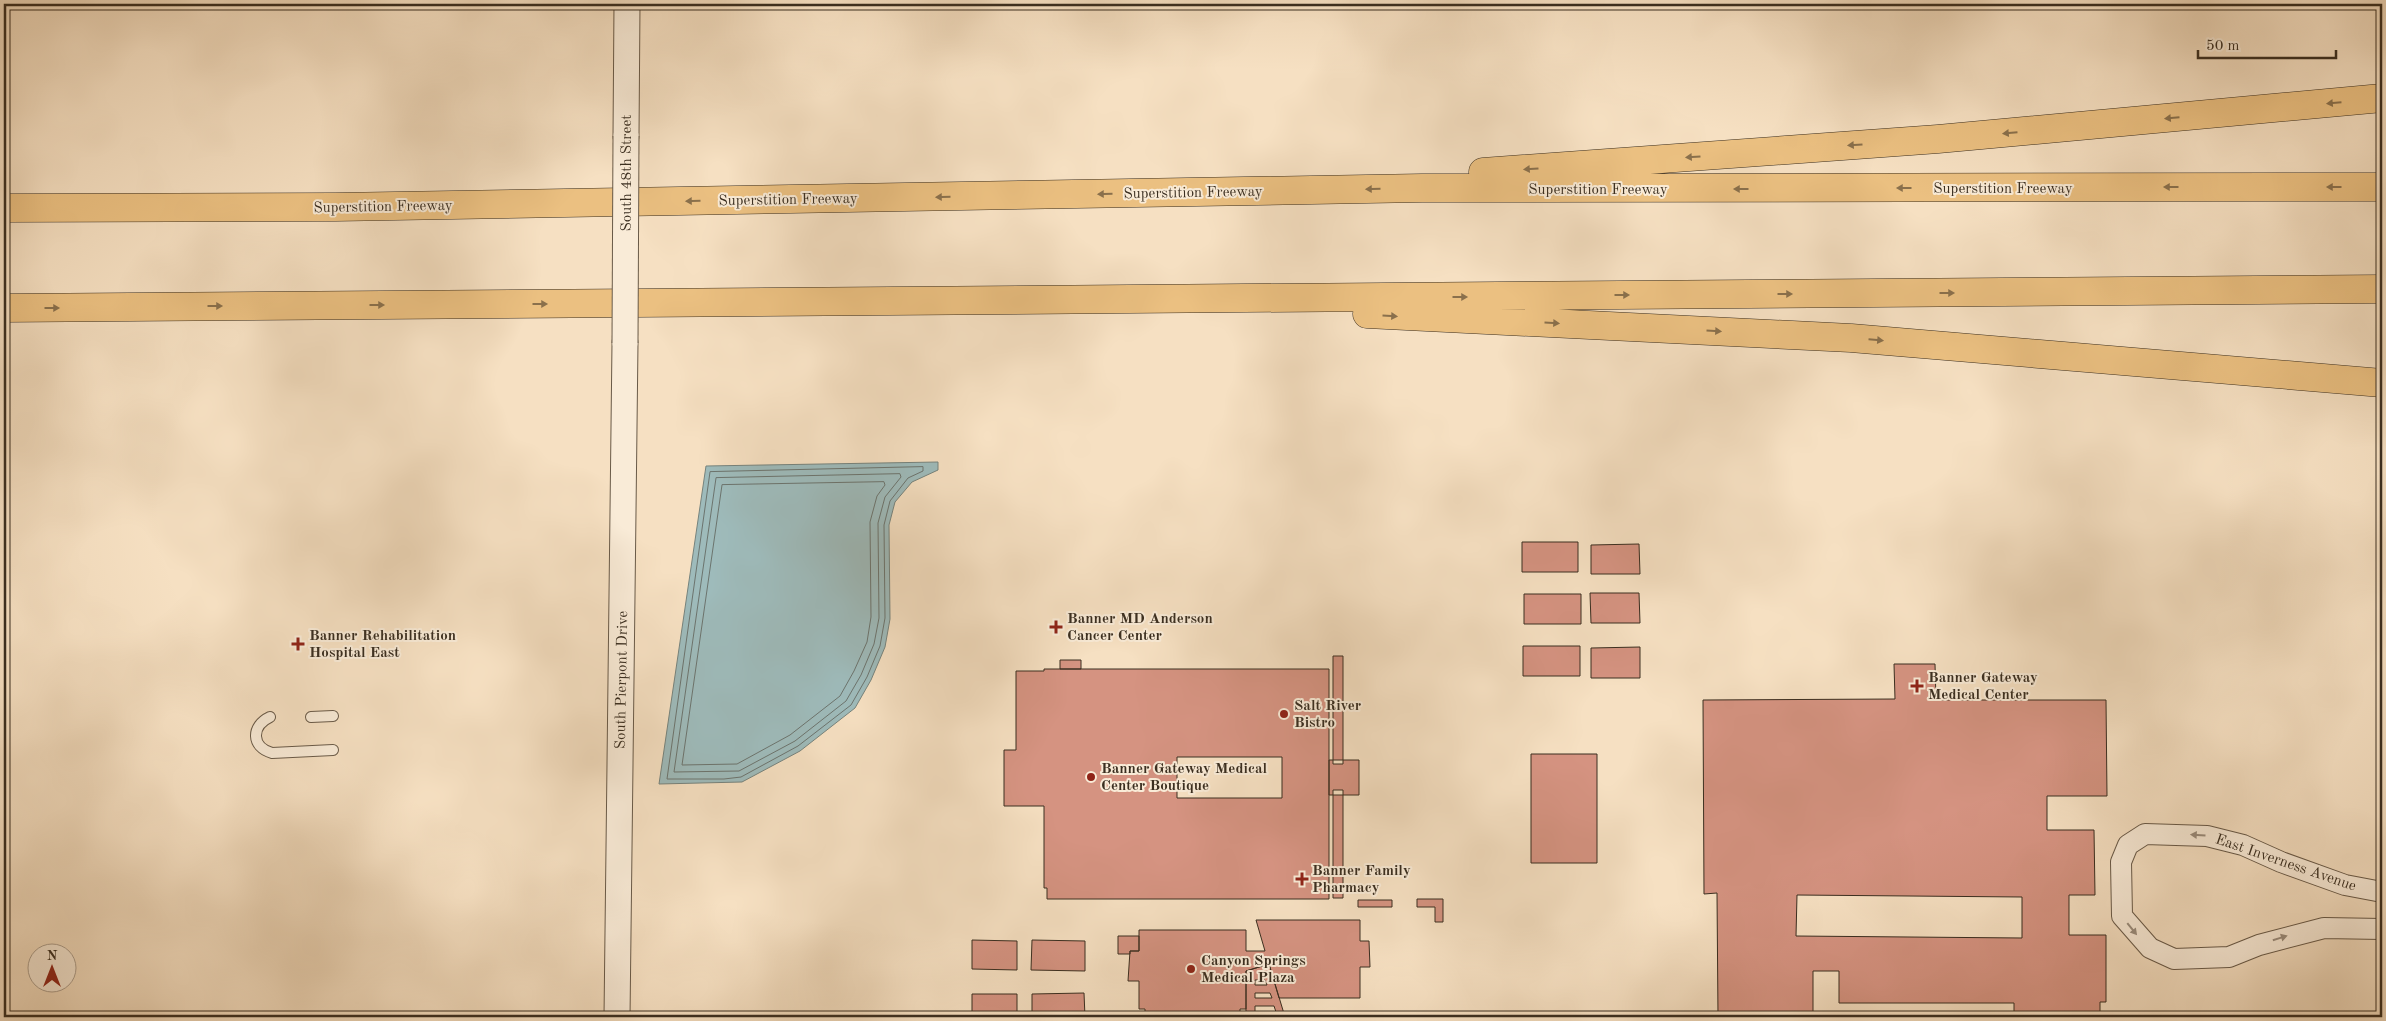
<svg xmlns="http://www.w3.org/2000/svg" width="2386" height="1021" viewBox="0 0 2386 1021" font-family="'Old Standard TT',serif">
<style>
.water{fill:#9ebbbb;stroke:#76837d}
.lines{fill:none;stroke-linecap:round;stroke-linejoin:round}
.shore{stroke:#6c746e;stroke-width:1}
.building{fill:#d59381;stroke:#3a2e20;fill-rule:evenodd}
.service-casing{stroke:#695a48;stroke-width:12}
.minor-casing{stroke:#695a48;stroke-width:22}
.tertiary-casing{stroke:#695a48;stroke-width:27}
.motorway-casing{stroke:#3a2e20;stroke-width:29}
.service{stroke:#f9ebd7;stroke-width:10}
.minor{stroke:#f9ebd7;stroke-width:20}
.tertiary{stroke:#f9ebd7;stroke-width:25}
.motorway{stroke:#ebc081;stroke-width:28}
.tertiary-bridge-casing{stroke:#695a48;stroke-width:27;stroke-linecap:butt}
.tertiary-bridge{stroke:#f9ebd7;stroke-width:25}
.oneway{fill:#8a704c}
.oneway2{fill:#9a8c7c}
.poi-dot{fill:#8f2418;stroke:#f9ebd7;stroke-width:2}
.labels{text-anchor:middle;stroke-width:4;stroke-linejoin:round;paint-order:stroke}
.street-label{font-size:15px;fill:#3a2e20;stroke:#f9ebd7}
.poi-label{font-size:15px;font-weight:bold;fill:#3a2e20;stroke:#f9ebd7;text-anchor:start}
</style>
<rect width="100%" height="100%" fill="#f6e0c2"/>
<filter id="stains"><feTurbulence type="fractalNoise" baseFrequency=".004" numOctaves="4"/><feColorMatrix values="0 0 0 0 .2 0 0 0 0 .09 0 0 0 0 .02 0 0 0 .5 -.17"/></filter>
<radialGradient id="worn" r=".72"><stop offset=".6" stop-color="#630" stop-opacity="0"/><stop offset="1" stop-color="#630" stop-opacity=".3"/></radialGradient>
<path class="water" d="M 938,462 L 938,470 L 912,482 L 895,502 L 889,525 L 890,619 L 885,647 L 871,680 L 855,708 L 800,751 L 742,782 L 659,784 L 706,466 Z"/>
<g class="lines">
<path class="shore" d="M 923,467 L 923,471 L 908,478 L 890,501 L 884,525 L 885,618 L 880,646 L 867,677 L 851,705 L 798,746 L 741,777 L 724,779 L 667,779 L 710,472 Z
M 900,474 L 901,477 L 885,497 L 878,523 L 879,618 L 874,644 L 861,675 L 846,701 L 795,741 L 739,771 L 674,772 L 716,478 Z
M 884,482 L 885,485 L 877,496 L 870,522 L 871,617 L 867,642 L 854,671 L 840,696 L 790,735 L 737,764 L 682,765 L 722,485 Z"/>
</g>
<path class="building" d="M 1522,542 L 1578,542 L 1578,572 L 1522,572 Z
M 1639,544 L 1640,574 L 1591,574 L 1591,545 Z
M 1590,593 L 1639,593 L 1640,623 L 1591,623 Z
M 1524,594 L 1581,594 L 1581,624 L 1524,624 Z
M 1523,646 L 1580,646 L 1580,676 L 1523,676 Z
M 1640,647 L 1640,678 L 1591,678 L 1591,648 Z
M 1333,656 L 1343,656 L 1343,764 L 1333,764 Z
M 1060,660 L 1081,660 L 1081,669 L 1060,669 Z
M 1894,664 L 1935,664 L 1936,700 L 2106,700 L 2107,796 L 2047,796 L 2047,830 L 2094,830 L 2095,895 L 2069,895 L 2069,935 L 2106,935 L 2106,1002 L 2100,1002 L 2100,1017 L 2014,1017 L 2014,1003 L 1839,1003 L 1839,971 L 1813,971 L 1813,1017 L 1718,1017 L 1717,893 L 1704,894 L 1703,700 L 1895,699 ZM 1797,895 L 2022,897 L 2022,938 L 1796,936 Z
M 1044,669 L 1329,669 L 1329,899 L 1047,899 L 1047,888 L 1044,888 L 1044,806 L 1004,806 L 1004,750 L 1016,750 L 1016,671 L 1044,671 ZM 1177,757 L 1282,757 L 1282,798 L 1177,798 Z
M 1531,754 L 1597,754 L 1597,863 L 1531,863 Z
M 1329,760 L 1359,760 L 1359,795 L 1329,795 Z
M 1333,790 L 1343,790 L 1343,898 L 1333,898 Z
M 1417,899 L 1443,899 L 1443,922 L 1435,922 L 1435,907 L 1417,907 Z
M 1358,900 L 1392,900 L 1392,907 L 1358,907 Z
M 1256,920 L 1360,920 L 1360,941 L 1369,941 L 1370,967 L 1360,967 L 1360,998 L 1279,998 L 1269,964 L 1246,971 L 1246,1009 L 1240,1009 L 1240,1017 L 1145,1017 L 1145,1009 L 1139,1009 L 1139,981 L 1128,981 L 1130,951 L 1139,951 L 1139,930 L 1246,930 L 1246,951 L 1265,951 Z
M 1118,936 L 1139,936 L 1139,951 L 1130,951 L 1130,954 L 1118,954 Z
M 972,940 L 1017,941 L 1017,970 L 972,969 Z
M 1032,940 L 1085,941 L 1085,971 L 1031,970 Z
M 1269,964 L 1285,1017 L 1246,1017 L 1246,971 ZM 1255,980 L 1265,980 L 1267,985 L 1255,985 ZM 1255,993 L 1270,993 L 1272,998 L 1255,998 ZM 1255,1006 L 1274,1006 L 1276,1012 L 1255,1012 Z
M 1084,993 L 1085,1017 L 1032,1017 L 1032,994 Z
M 972,994 L 1017,994 L 1017,1017 L 972,1017 Z"/>
<g class="lines">
<g class="service-casing">
<path id="service" d="M 270,717 C 251,726 251,747 272,753 L 333,750
M 311,717 L 333,716"/>
</g>
<g class="minor-casing">
<path id="minor" d="M 2382,892 L 2345,885 L 2281,862 L 2243,845 L 2207,836 L 2145,834 L 2128,845 L 2121,862 L 2122,916 L 2150,948 L 2174,959 L 2229,957 L 2259,945 L 2324,928 L 2382,929"/>
</g>
<g class="tertiary-casing">
<path id="tertiary" d="M 626,136 L 627,4
M 617,1017 L 625,343"/>
</g>
<g class="motorway-casing">
<path id="motorway" d="M 1483,172 L 1938,139 L 2382,98
M 4,208 L 336,207 L 1422,188 L 2382,187
M 4,308 L 2382,289
M 1367,314 L 1851,338 L 2382,383"/>
</g>
<use href="#service" class="service"/>
<use href="#minor" class="minor"/>
<use href="#tertiary" class="tertiary"/>
<use href="#motorway" class="motorway"/>
<g class="tertiary-bridge-casing">
<path id="tertiary-bridge" d="M 625,343 L 626,136"/>
</g>
<use href="#tertiary-bridge" class="tertiary-bridge"/>
</g>
<defs><path id="oneway-solid" d="M-6-.8H1V-3.2L6.5 0L1 3.2V.8H-6Z" transform="scale(1.25)"/></defs>
<g class="oneway">
<use href="#oneway-solid" transform="translate(2334 103) rotate(175)"/>
<use href="#oneway-solid" transform="translate(2172 118) rotate(175)"/>
<use href="#oneway-solid" transform="translate(2010 133) rotate(175)"/>
<use href="#oneway-solid" transform="translate(1855 145) rotate(176)"/>
<use href="#oneway-solid" transform="translate(1693 157) rotate(176)"/>
<use href="#oneway-solid" transform="translate(1531 169) rotate(176)"/>
<use href="#oneway-solid" transform="translate(2171 187) rotate(180)"/>
<use href="#oneway-solid" transform="translate(2334 187) rotate(180)"/>
<use href="#oneway-solid" transform="translate(1904 188) rotate(180)"/>
<use href="#oneway-solid" transform="translate(1373 189) rotate(179)"/>
<use href="#oneway-solid" transform="translate(1741 189) rotate(180)"/>
<use href="#oneway-solid" transform="translate(1105 194) rotate(179)"/>
<use href="#oneway-solid" transform="translate(943 197) rotate(179)"/>
<use href="#oneway-solid" transform="translate(693 201) rotate(179)"/>
<use href="#oneway-solid" transform="translate(1947 293)"/>
<use href="#oneway-solid" transform="translate(1785 294)"/>
<use href="#oneway-solid" transform="translate(1622 295)"/>
<use href="#oneway-solid" transform="translate(1460 297)"/>
<use href="#oneway-solid" transform="translate(540 304)"/>
<use href="#oneway-solid" transform="translate(377 305)"/>
<use href="#oneway-solid" transform="translate(215 306)"/>
<use href="#oneway-solid" transform="translate(52 308)"/>
<use href="#oneway-solid" transform="translate(1390 316) rotate(3)"/>
<use href="#oneway-solid" transform="translate(1552 323) rotate(3)"/>
<use href="#oneway-solid" transform="translate(1714 331) rotate(3)"/>
<use href="#oneway-solid" transform="translate(1876 340) rotate(5)"/>
</g>
<g class="oneway2">
<use href="#oneway-solid" transform="translate(2198 835) rotate(-177)"/>
<use href="#oneway-solid" transform="translate(2132 929) rotate(51)"/>
<use href="#oneway-solid" transform="translate(2280 938) rotate(-17)"/>
</g>
<g class="poi-dot">
<path d="M1053.5 619.5h5v5h5v5h-5v5h-5v-5h-5v-5h5z"/>
<path d="M295.5 636.5h5v5h5v5h-5v5h-5v-5h-5v-5h5z"/>
<path d="M1914.5 678.5h5v5h5v5h-5v5h-5v-5h-5v-5h5z"/>
<circle cx="1284" cy="714" r="5"/>
<circle cx="1091" cy="777" r="5"/>
<path d="M1299.5 871.5h5v5h5v5h-5v5h-5v-5h-5v-5h5z"/>
<circle cx="1191" cy="969" r="5"/>
</g>
<g class="labels">
<g class="street-label">
<text transform="translate(626 173) rotate(-90)" y="5">South 48th Street</text>
<text x="2003" y="193">Superstition Freeway</text>
<text x="1598" y="194">Superstition Freeway</text>
<text transform="translate(1193 192) rotate(-1)" y="5">Superstition Freeway</text>
<text transform="translate(788 199) rotate(-1)" y="5">Superstition Freeway</text>
<text transform="translate(383 206) rotate(-1)" y="5">Superstition Freeway</text>
<text transform="translate(621 680) rotate(-89)" y="5">South Pierpont Drive</text>
<text transform="translate(2286 862) rotate(19)" y="5">East Inverness Avenue</text>
</g>
<g class="poi-label">
<text x="1067" y="623">Banner MD Anderson<tspan x="1067" dy="17">Cancer Center</tspan></text>
<text x="309" y="640">Banner Rehabilitation<tspan x="309" dy="17">Hospital East</tspan></text>
<text x="1928" y="682">Banner Gateway<tspan x="1928" dy="17">Medical Center</tspan></text>
<text x="1294" y="710">Salt River<tspan x="1294" dy="17">Bistro</tspan></text>
<text x="1101" y="773">Banner Gateway Medical<tspan x="1101" dy="17">Center Boutique</tspan></text>
<text x="1312" y="875">Banner Family<tspan x="1312" dy="17">Pharmacy</tspan></text>
<text x="1201" y="965">Canyon Springs<tspan x="1201" dy="17">Medical Plaza</tspan></text>
</g>
</g>
<rect width="2386" height="1021" fill="none" stroke="#f6e0c2" stroke-width="20"/>
<rect x="5" y="5" width="2376" height="1011" fill="none" stroke="#3a2e20" stroke-width="2.5"/>
<rect x="10" y="10" width="2366" height="1001" fill="none" stroke="#3a2e20"/>
<g transform="translate(52 968)"><circle r="24" fill="#f9ebd7" stroke="#ad9f8e"/>
<path d="M0-4L9 19L0 12L-9 19Z" fill="#8f2418"/>
<text y="-8" font-size="14" font-weight="bold" text-anchor="middle" fill="#3a2e20">N</text>
</g>
<path d="M2198 50v8h138v-8" fill="none" stroke="#3a2e20" stroke-width="2.5"/>
<text x="2206" y="50" font-size="15" fill="#3a2e20" stroke="#f9ebd7" stroke-width="4" paint-order="stroke">50 m</text>
<rect width="100%" height="100%" filter="url(#stains)"/>
<rect width="100%" height="100%" fill="url(#worn)"/>
</svg>
